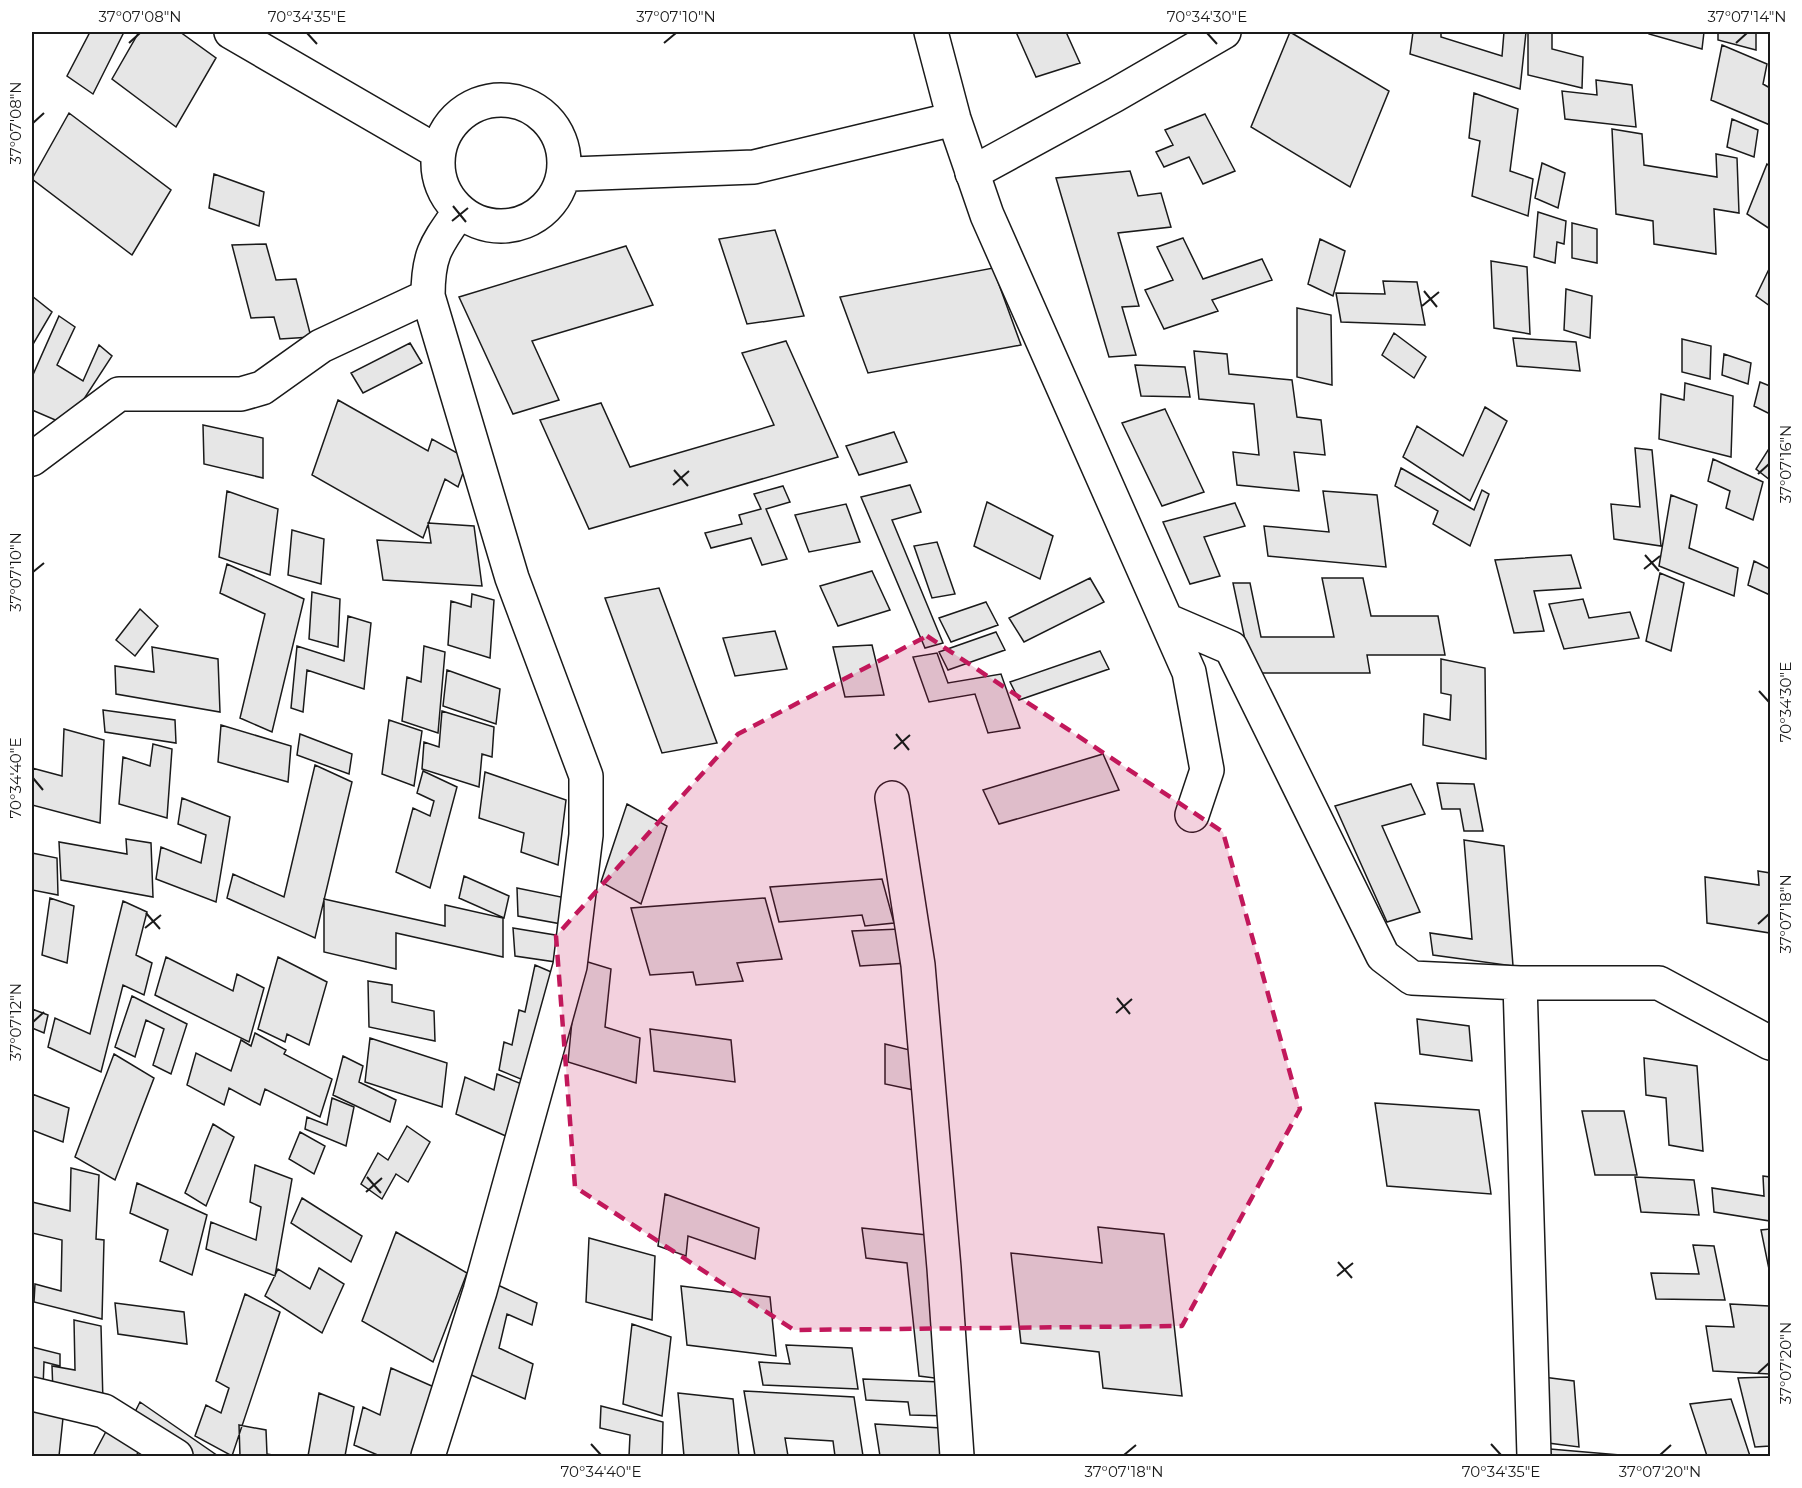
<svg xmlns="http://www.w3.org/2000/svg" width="1802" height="1488" viewBox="0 0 1802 1488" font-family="Montserrat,sans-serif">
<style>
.building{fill:#e6e6e6;stroke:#1a1a1a;stroke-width:1.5}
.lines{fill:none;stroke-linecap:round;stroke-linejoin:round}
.minor-casing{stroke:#1a1a1a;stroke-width:36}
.tertiary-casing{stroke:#1a1a1a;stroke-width:36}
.minor{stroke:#fff;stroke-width:33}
.tertiary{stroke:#fff;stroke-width:33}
.marked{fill:#c2185b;fill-opacity:0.2;stroke:#c2185b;stroke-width:4.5;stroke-dasharray:12 8;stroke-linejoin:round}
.ticks{fill:none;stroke:#1a1a1a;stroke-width:2}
.neatline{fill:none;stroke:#1a1a1a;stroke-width:2}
.ticks-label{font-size:15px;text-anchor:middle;fill:#1a1a1a}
</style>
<rect width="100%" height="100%" fill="#fff"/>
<path class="building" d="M 90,32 L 124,32 L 93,94 L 67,76 Z
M 139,32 L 180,32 L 216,58 L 176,127 L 112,79 Z
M 1016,32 L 1066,32 L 1080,63 L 1036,77 Z
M 1290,32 L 1389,91 L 1350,187 L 1251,127 Z
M 1413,32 L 1441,32 L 1441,37 L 1502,56 L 1504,32 L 1526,32 L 1520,89 L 1410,54 Z
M 1528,32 L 1552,32 L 1552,49 L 1583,57 L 1582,88 L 1528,75 Z
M 1649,32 L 1704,32 L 1702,49 L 1649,34 Z
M 1718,32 L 1756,32 L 1756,50 L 1718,40 Z
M 1722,45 L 1767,64 L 1763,84 L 1770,88 L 1770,125 L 1711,100 Z
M 1596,80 L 1632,85 L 1636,127 L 1565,119 L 1562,91 L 1597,95 Z
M 1474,93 L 1518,109 L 1510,171 L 1533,179 L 1528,216 L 1472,196 L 1480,141 L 1469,138 Z
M 69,113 L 171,190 L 132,255 L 32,179 Z
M 1205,114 L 1235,171 L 1203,184 L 1189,157 L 1164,167 L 1156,152 L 1173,145 L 1165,130 Z
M 1732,119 L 1758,130 L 1754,157 L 1727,147 Z
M 1612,129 L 1642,134 L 1644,165 L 1717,177 L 1716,154 L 1737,158 L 1739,213 L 1714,209 L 1716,254 L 1654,244 L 1653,221 L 1616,214 Z
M 1542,163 L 1565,173 L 1558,208 L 1535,198 Z
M 1767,164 L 1770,166 L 1770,229 L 1747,214 Z
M 1130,171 L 1138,196 L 1161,193 L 1171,227 L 1118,233 L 1139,306 L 1122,307 L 1136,355 L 1109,357 L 1056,178 Z
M 214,174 L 264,192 L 259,226 L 209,208 Z
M 1538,212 L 1566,221 L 1564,244 L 1557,242 L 1555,263 L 1534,257 Z
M 1572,223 L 1597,229 L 1597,263 L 1572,258 Z
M 775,230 L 804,316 L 747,324 L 719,239 Z
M 1183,238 L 1203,279 L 1262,259 L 1272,280 L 1212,300 L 1218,311 L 1164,329 L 1145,290 L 1173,280 L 1157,247 Z
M 1320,239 L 1345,251 L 1333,296 L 1308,284 Z
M 266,244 L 276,280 L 296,279 L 311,337 L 280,339 L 274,317 L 251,318 L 232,245 Z
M 626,246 L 653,305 L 532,341 L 559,400 L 513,414 L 459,297 Z
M 1491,261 L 1527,267 L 1530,334 L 1494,328 Z
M 1770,267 L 1770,306 L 1756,296 Z
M 993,268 L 1021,345 L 868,373 L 840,297 Z
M 1383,281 L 1417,282 L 1425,325 L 1341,322 L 1336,293 L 1385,294 Z
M 1566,289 L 1592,296 L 1590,338 L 1564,330 Z
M 32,296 L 52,312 L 32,346 Z
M 1297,308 L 1331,315 L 1332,385 L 1297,377 Z
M 59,316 L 75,327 L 57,365 L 83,381 L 99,345 L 112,356 L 67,425 L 32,410 L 32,377 Z
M 1394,333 L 1426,357 L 1414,378 L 1382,355 Z
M 1513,338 L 1576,342 L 1580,371 L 1517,366 Z
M 1682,339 L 1711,346 L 1710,379 L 1682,372 Z
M 786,341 L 838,457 L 589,529 L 540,420 L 601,403 L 630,467 L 774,425 L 742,353 Z
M 410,343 L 422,363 L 363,393 L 351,373 Z
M 1194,351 L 1227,354 L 1229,374 L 1292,380 L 1297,417 L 1321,420 L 1325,455 L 1294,452 L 1299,491 L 1237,485 L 1233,452 L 1259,455 L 1254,404 L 1199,399 Z
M 1724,354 L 1751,363 L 1748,384 L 1722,375 Z
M 1135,365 L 1185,367 L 1190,397 L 1141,396 Z
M 1760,382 L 1770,386 L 1770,414 L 1754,406 Z
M 1685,383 L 1733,396 L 1731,457 L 1659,439 L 1661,394 L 1684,400 Z
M 338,400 L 428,451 L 432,439 L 468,459 L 458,487 L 445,479 L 423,538 L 312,475 Z
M 1485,407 L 1507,421 L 1470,501 L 1403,457 L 1417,426 L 1463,456 Z
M 1165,409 L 1204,492 L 1162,506 L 1122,423 Z
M 203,425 L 263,438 L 263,478 L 204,464 Z
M 894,432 L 907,462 L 859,475 L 846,446 Z
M 1770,447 L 1770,480 L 1756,469 Z
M 1635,448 L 1652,450 L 1661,546 L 1614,539 L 1611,504 L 1640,507 Z
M 1713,459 L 1763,482 L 1753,520 L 1726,508 L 1730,491 L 1708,481 Z
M 1401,468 L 1474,510 L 1482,490 L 1489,494 L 1470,546 L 1433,524 L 1438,511 L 1395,486 Z
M 910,485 L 921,512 L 892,520 L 943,643 L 925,648 L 861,497 Z
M 783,486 L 790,502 L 766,509 L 787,559 L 762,565 L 751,538 L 711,548 L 705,533 L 742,524 L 739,515 L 761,509 L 754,494 Z
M 227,491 L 278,509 L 270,575 L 219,557 Z
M 1323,491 L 1377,495 L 1386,567 L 1268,556 L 1264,526 L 1329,532 Z
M 1671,495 L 1697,505 L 1689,548 L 1738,568 L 1734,596 L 1659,566 Z
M 987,502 L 1053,536 L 1040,579 L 974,546 Z
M 1235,503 L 1245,526 L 1204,537 L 1220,576 L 1190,584 L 1163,522 Z
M 846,504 L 860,542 L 809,552 L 795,515 Z
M 428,523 L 474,526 L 482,586 L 383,580 L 377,540 L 431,543 Z
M 292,530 L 324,539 L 321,584 L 288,575 Z
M 937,542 L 955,594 L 932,598 L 914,546 Z
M 1571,555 L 1581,588 L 1534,591 L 1544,631 L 1514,633 L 1495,560 Z
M 1754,561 L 1770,569 L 1770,595 L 1748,585 Z
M 227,564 L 304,599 L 272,732 L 240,718 L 265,614 L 220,593 Z
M 872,571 L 890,610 L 838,626 L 820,586 Z
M 1660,573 L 1684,583 L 1671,651 L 1646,641 Z
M 1090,578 L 1104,602 L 1024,642 L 1009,618 Z
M 1322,578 L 1363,578 L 1371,616 L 1438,616 L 1445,655 L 1367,655 L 1370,673 L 1252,673 L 1233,583 L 1250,583 L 1261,637 L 1334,637 Z
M 659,588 L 717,743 L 662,753 L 605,598 Z
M 312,592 L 340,599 L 338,647 L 309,639 Z
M 472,594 L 494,600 L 490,658 L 448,645 L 451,601 L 471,607 Z
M 1583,599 L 1589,618 L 1630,612 L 1639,638 L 1564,649 L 1549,604 Z
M 986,602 L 998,625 L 951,642 L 939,618 Z
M 140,609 L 158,626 L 135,656 L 116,640 Z
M 348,616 L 371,623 L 364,689 L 307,670 L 303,712 L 291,708 L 297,646 L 344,661 Z
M 775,631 L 787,669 L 735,676 L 723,638 Z
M 996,632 L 1005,650 L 948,670 L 939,652 Z
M 872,645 L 884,695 L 845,697 L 833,647 Z
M 424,646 L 445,652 L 438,733 L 402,721 L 407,677 L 421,682 Z
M 152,647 L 218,659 L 220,712 L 116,694 L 115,666 L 154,672 Z
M 1100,651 L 1109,669 L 1019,700 L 1010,682 Z
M 937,653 L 948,683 L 1001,674 L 1020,728 L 988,733 L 975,694 L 929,702 L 913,657 Z
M 1441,659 L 1485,668 L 1486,759 L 1423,745 L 1424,714 L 1450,720 L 1451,695 L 1441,693 Z
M 447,670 L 500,689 L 496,724 L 443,706 Z
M 103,710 L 175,720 L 176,743 L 105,732 Z
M 442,711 L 494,727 L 492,757 L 482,754 L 479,787 L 422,769 L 424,742 L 439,747 Z
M 389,720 L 422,731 L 414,786 L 382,774 Z
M 221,725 L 291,746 L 288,782 L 218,762 Z
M 64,729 L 104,740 L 100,823 L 32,805 L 32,768 L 62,776 Z
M 300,734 L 352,754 L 349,774 L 297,755 Z
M 153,744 L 172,749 L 167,818 L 119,804 L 123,757 L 150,766 Z
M 1103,754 L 1119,790 L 999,824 L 983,790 Z
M 315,765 L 352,782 L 315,938 L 227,898 L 233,874 L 284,897 Z
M 423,771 L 457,787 L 430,888 L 396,872 L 413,808 L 430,816 L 434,801 L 417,793 Z
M 485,772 L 566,800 L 558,865 L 521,852 L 524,833 L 479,818 Z
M 1437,783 L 1474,784 L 1483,831 L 1464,831 L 1460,809 L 1442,809 Z
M 1411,784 L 1425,814 L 1382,826 L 1420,912 L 1387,922 L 1335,806 Z
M 182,798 L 230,817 L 216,902 L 156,879 L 161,847 L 201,863 L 206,835 L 178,824 Z
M 627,804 L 667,826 L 641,904 L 601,882 Z
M 126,839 L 151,843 L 153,897 L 61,880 L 59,842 L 127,854 Z
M 1464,840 L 1504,846 L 1513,966 L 1433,955 L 1430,933 L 1472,939 Z
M 32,853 L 57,858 L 58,895 L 32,890 Z
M 1758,871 L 1770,873 L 1770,933 L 1707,923 L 1705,877 L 1759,885 Z
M 464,876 L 509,896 L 504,918 L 459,898 Z
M 882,879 L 894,923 L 865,926 L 862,915 L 779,922 L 770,887 Z
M 517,888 L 566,898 L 567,925 L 518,916 Z
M 50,898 L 74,906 L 67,963 L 42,955 Z
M 765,898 L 782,959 L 737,963 L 743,981 L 696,985 L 693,972 L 650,975 L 631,908 Z
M 324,899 L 445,926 L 445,905 L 503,918 L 503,957 L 396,933 L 396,969 L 324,952 Z
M 123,901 L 147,912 L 136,955 L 152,963 L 144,995 L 123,985 L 101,1072 L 48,1047 L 55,1018 L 90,1034 Z
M 513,928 L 561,936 L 563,963 L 515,956 Z
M 900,929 L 908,963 L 860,966 L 852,931 Z
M 166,957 L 233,991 L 237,974 L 264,988 L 249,1042 L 155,995 Z
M 278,957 L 327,982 L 309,1045 L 287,1034 L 285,1042 L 258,1029 Z
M 578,959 L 611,969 L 605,1027 L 640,1038 L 636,1083 L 568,1062 Z
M 535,965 L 556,974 L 533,1084 L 499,1070 L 504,1042 L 512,1045 L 519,1010 L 525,1012 Z
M 368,981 L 392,985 L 392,1002 L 434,1011 L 435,1041 L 369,1027 Z
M 132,996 L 187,1024 L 171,1074 L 153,1065 L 164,1029 L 146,1020 L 135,1057 L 115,1047 Z
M 32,1009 L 48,1015 L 44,1033 L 32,1028 Z
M 1417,1019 L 1469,1026 L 1472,1061 L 1420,1054 Z
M 650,1029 L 731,1040 L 735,1082 L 654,1071 Z
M 255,1033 L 286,1050 L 284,1054 L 332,1079 L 320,1117 L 265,1089 L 260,1105 L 229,1088 L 224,1105 L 187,1085 L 196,1053 L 231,1071 L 241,1040 L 251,1046 Z
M 370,1038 L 447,1063 L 442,1107 L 365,1082 Z
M 885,1044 L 914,1051 L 914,1090 L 885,1084 Z
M 114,1054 L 154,1078 L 115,1180 L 75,1157 Z
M 343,1056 L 363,1066 L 359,1082 L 396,1100 L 390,1122 L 333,1095 Z
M 1644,1058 L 1697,1066 L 1703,1151 L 1669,1145 L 1666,1098 L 1646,1095 Z
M 497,1074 L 529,1087 L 517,1141 L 456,1114 L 465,1077 L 494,1090 Z
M 32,1094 L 69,1108 L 63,1142 L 32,1130 Z
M 332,1098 L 354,1107 L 346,1146 L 305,1129 L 307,1117 L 327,1125 Z
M 1375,1103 L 1479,1110 L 1491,1194 L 1387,1186 Z
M 1582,1111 L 1624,1111 L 1637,1175 L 1595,1175 Z
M 213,1124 L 234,1137 L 206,1206 L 185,1193 Z
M 407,1126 L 430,1142 L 408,1182 L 396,1174 L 382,1199 L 361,1184 L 378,1153 L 388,1160 Z
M 300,1132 L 325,1146 L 314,1174 L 289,1159 Z
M 255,1165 L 292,1179 L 275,1276 L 206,1249 L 211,1222 L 256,1240 L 261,1207 L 250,1202 Z
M 71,1168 L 99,1175 L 96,1239 L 104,1240 L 102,1319 L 34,1302 L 35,1284 L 61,1291 L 62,1240 L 32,1233 L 32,1202 L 70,1211 Z
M 1763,1176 L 1770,1177 L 1770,1221 L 1714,1212 L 1712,1188 L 1764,1196 Z
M 1635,1177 L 1694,1180 L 1699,1215 L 1641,1212 Z
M 137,1183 L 207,1215 L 192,1275 L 160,1261 L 168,1230 L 130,1213 Z
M 665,1194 L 759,1228 L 755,1259 L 688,1236 L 686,1256 L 658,1246 Z
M 302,1198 L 362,1236 L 351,1262 L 291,1223 Z
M 1098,1227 L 1164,1234 L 1182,1396 L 1103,1388 L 1099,1352 L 1021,1343 L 1011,1253 L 1102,1263 Z
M 862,1228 L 927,1235 L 942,1379 L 919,1376 L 907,1263 L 866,1258 Z
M 1770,1229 L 1770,1274 L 1761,1230 Z
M 396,1232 L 467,1273 L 433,1362 L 362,1321 Z
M 589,1238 L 655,1256 L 652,1320 L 586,1302 Z
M 1693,1245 L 1714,1246 L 1725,1300 L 1656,1299 L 1651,1273 L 1699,1274 Z
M 319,1268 L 344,1284 L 322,1333 L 265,1296 L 278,1269 L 310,1289 Z
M 489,1281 L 537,1303 L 532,1325 L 507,1314 L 499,1348 L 533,1364 L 525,1399 L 467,1373 Z
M 681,1286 L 770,1297 L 776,1356 L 687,1345 Z
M 245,1294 L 280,1312 L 232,1456 L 195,1436 L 206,1405 L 221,1413 L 229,1388 L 216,1381 Z
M 115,1303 L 184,1312 L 187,1344 L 118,1334 Z
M 1730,1304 L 1769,1306 L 1770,1374 L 1713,1371 L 1706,1326 L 1734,1327 Z
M 74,1320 L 101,1326 L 103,1403 L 53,1393 L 52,1366 L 75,1370 Z
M 632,1324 L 671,1337 L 662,1416 L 623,1404 Z
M 786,1345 L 852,1348 L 858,1389 L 763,1385 L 759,1362 L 790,1364 Z
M 32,1347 L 60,1354 L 60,1366 L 44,1362 L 43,1388 L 32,1385 Z
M 391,1368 L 434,1387 L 418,1456 L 380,1456 L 354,1445 L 363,1407 L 380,1415 Z
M 1543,1377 L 1574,1381 L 1579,1447 L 1548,1443 Z
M 1769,1377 L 1770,1446 L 1755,1447 L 1738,1378 Z
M 863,1379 L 942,1382 L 948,1416 L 910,1415 L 908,1402 L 866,1400 Z
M 744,1391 L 854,1397 L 863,1456 L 835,1456 L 833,1441 L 785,1438 L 788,1456 L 755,1456 Z
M 319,1393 L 354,1407 L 345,1456 L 308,1456 Z
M 678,1393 L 733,1399 L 739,1456 L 684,1456 Z
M 1731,1399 L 1750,1456 L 1707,1456 L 1690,1404 Z
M 140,1402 L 218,1456 L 190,1456 L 133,1416 Z
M 601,1406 L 663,1422 L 662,1456 L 629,1456 L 630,1435 L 600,1428 Z
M 32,1408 L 63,1418 L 59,1456 L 32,1456 Z
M 111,1422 L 142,1445 L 136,1456 L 93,1456 Z
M 875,1424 L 941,1428 L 946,1456 L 880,1456 Z
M 239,1425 L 266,1430 L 267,1454 L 278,1456 L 240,1456 Z
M 1550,1449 L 1632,1456 L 1551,1456 Z"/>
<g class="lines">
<g class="minor-casing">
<path id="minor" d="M 231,32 L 438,152
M 931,32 L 954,119 L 987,215 L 1189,672 L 1207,770 L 1192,815
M438 163a63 63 0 1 1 126 0a63 63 0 1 1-126 0Z
M 564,168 L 572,174 L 754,167 L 954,119
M 32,459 L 119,394 L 241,394 L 262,388 L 321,346 L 428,296
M 1166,620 L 1231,648 L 1383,956 L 1412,978 L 1520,983 L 1659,983 L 1770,1043
M 892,798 L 918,965 L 944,1268 L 957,1456
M 1520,983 L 1534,1456
M 32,1394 L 104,1411 L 176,1456
M 428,1456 L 480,1291 L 570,966 L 586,835 L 586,776 L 512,578 L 428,296 C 428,254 436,245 459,212"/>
</g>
<g class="tertiary-casing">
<path id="tertiary" d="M 972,173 L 1115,95 L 1224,32"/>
</g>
<use href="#minor" class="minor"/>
<use href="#tertiary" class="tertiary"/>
</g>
<path class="marked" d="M 927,636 L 1223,832 L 1300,1109 L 1182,1326 L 794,1330 L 575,1187 L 556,936 L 738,734 Z"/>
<path class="ticks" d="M 307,33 L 317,44M 1207,33 L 1217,44M 129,43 L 140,33M 664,43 L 676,33M 1736,43 L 1747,33M 33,123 L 44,113M 453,206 L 466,222M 452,221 L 468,208M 1424,291 L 1437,307M 1422,306 L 1439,292M 674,470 L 688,486M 1758,474 L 1769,464M 673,485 L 689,471M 1645,555 L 1659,571M 1644,569 L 1660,556M 33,572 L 44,563M 1759,691 L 1769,702M 896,734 L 909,750M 894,749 L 910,735M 33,778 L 43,790M 146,913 L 160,929M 1758,924 L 1769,914M 145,928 L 161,915M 1117,998 L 1130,1014M 1116,1013 L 1132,999M 33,1022 L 44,1012M 367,1177 L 381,1193M 366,1192 L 382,1178M 1338,1262 L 1352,1278M 1337,1276 L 1353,1263M 1758,1373 L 1769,1363M 591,1444 L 601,1455M 1491,1444 L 1501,1455M 1124,1455 L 1136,1445M 1660,1455 L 1671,1445"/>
<rect width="1802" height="1488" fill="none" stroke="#ffffff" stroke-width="66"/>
<rect x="33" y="33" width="1736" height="1422" class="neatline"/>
<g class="ticks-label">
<text x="140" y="22">37°07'08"N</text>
<text x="307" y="22">70°34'35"E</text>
<text x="676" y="22">37°07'10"N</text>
<text x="1207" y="22">70°34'30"E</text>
<text x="1747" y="22">37°07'14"N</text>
<text transform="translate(16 123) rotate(-90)" y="5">37°07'08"N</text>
<text transform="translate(1786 464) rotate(-90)" y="5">37°07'16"N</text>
<text transform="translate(16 572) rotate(-90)" y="5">37°07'10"N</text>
<text transform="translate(1786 702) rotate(-90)" y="5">70°34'30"E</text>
<text transform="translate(16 778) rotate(-90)" y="5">70°34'40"E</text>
<text transform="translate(1786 914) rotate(-90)" y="5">37°07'18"N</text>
<text transform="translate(16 1022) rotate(-90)" y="5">37°07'12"N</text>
<text transform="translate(1786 1363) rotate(-90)" y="5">37°07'20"N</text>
<text x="601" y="1477">70°34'40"E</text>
<text x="1124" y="1477">37°07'18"N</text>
<text x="1501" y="1477">70°34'35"E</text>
<text x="1660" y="1477">37°07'20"N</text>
</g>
</svg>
